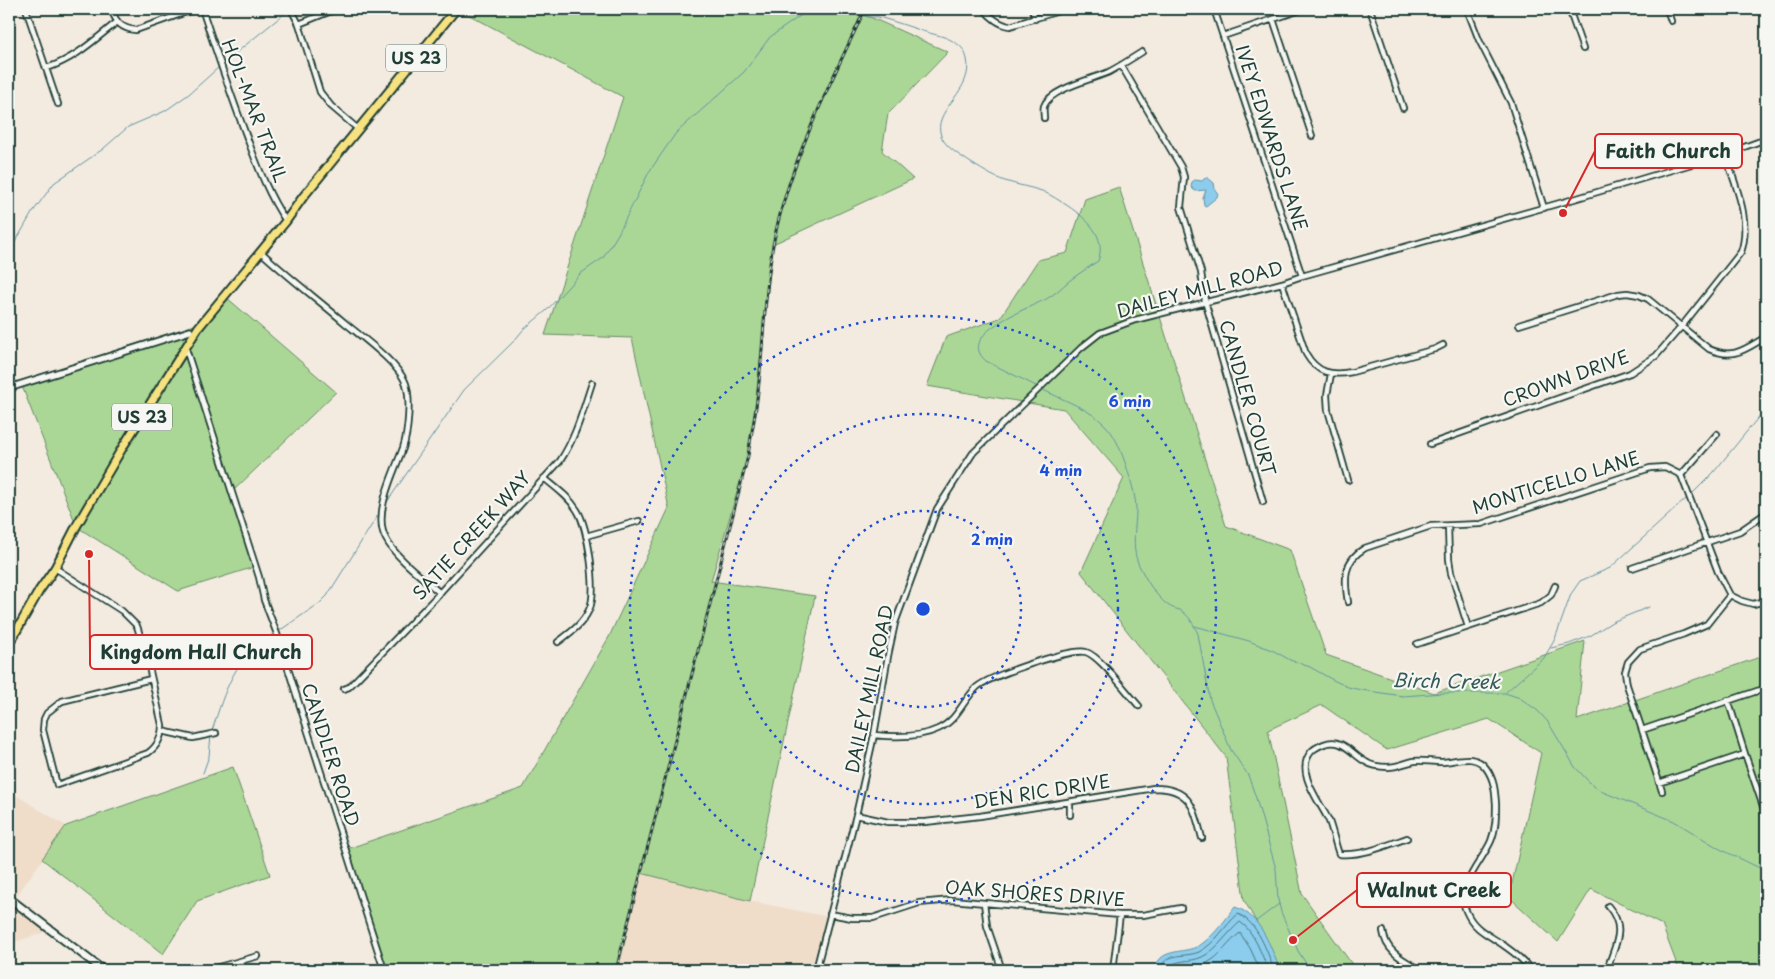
<svg xmlns="http://www.w3.org/2000/svg" width="1775" height="979" viewBox="0 0 1775 979" font-family="'Playpen Sans',sans-serif">
<style>
.built{fill:#efddca}
.green{fill:#abd796;stroke:#658a65}
.water{fill:#8ccced;stroke:#6093a3}
.lines{fill:none;stroke-linecap:round;stroke-linejoin:round}
.shore{stroke:#4b767e;stroke-width:1}
.stream{stroke:#6093a3;stroke-width:1}
.minor-casing{stroke:#1f3d34;stroke-width:8}
.tertiary-casing{stroke:#1f3d34;stroke-width:9}
.secondary-casing{stroke:#1f3d34;stroke-width:10}
.primary-casing{stroke:#1f3d34;stroke-width:11}
.minor{stroke:#f6f6f2;stroke-width:4.5}
.tertiary{stroke:#f6f6f2;stroke-width:5.5}
.secondary{stroke:#f6f6f2;stroke-width:6}
.primary{stroke:#f7e281;stroke-width:7}
.rail-casing{stroke:#1f3d34;stroke-width:3}
.rail{stroke:#f6f6f2;stroke-width:1;stroke-dasharray:4;stroke-linecap:butt}
.ring{fill:none;stroke:#1d4ed8;stroke-width:2.5;stroke-dasharray:2.5 5}
.labels{text-anchor:middle;stroke-width:4.5;stroke-linejoin:round;paint-order:stroke}
.shield{fill:#f6f6f2;stroke:#60746d;stroke-width:1}
.shield-label{font-size:16px;font-weight:bold;fill:#1f3d34}
.street-label{font-size:18px;fill:#1f3d34;stroke:#f6f6f2}
.water-label{font-size:19px;font-style:italic;fill:#355a59;stroke:#f6f6f2}
.centre{fill:#1d4ed8;stroke:#f6f6f2;stroke-width:2.5}
.ring-label{font-size:15px;text-anchor:middle;font-weight:bold;fill:#1d4ed8;stroke:#f6f6f2;stroke-width:4.5;stroke-linejoin:round;paint-order:stroke}
.leader{fill:none;stroke:#d62828;stroke-width:2}
.callout-dot{fill:#d62828;stroke:#f6f6f2;stroke-width:2}
.callout{fill:#f6f6f2;stroke:#d62828;stroke-width:2}
.callout-label{font-size:19px;text-anchor:middle;font-weight:bold;fill:#1f3d34}
</style>
<rect width="100%" height="100%" fill="#f3ebe0"/>
<filter id="ink" filterUnits="userSpaceOnUse"><feTurbulence type="fractalNoise" baseFrequency=".02" numOctaves="2"/><feDisplacementMap in="SourceGraphic" scale="10" xChannelSelector="R" yChannelSelector="G"/><feConvolveMatrix kernelMatrix="1 2 1 2 8 2 1 2 1" color-interpolation-filters="sRGB"/></filter>
<g filter="url(#ink)">
<path class="built" d="M 9,791 L 66,826 L 13,901 L 51,930 L 9,944 Z
M 640,873 L 750,901 L 829,917 L 814,970 L 618,970 Z"/>
<path class="green" d="M 458,9 L 852,9 L 948,52 L 888,114 L 882,151 L 913,179 L 773,244 L 751,444 L 711,581 L 815,596 L 750,901 L 641,873 L 618,970 L 384,970 L 344,850 L 523,788 L 609,637 L 669,508 L 632,338 L 545,335 L 623,97 Z
M 1119,187 L 1226,526 L 1290,550 L 1326,655 L 1434,693 L 1585,641 L 1577,720 L 1766,655 L 1766,970 L 1679,970 L 1662,925 L 1591,889 L 1558,942 L 1509,897 L 1541,753 L 1489,719 L 1387,750 L 1322,705 L 1268,730 L 1302,894 L 1356,970 L 1277,970 L 1267,941 L 1244,900 L 1226,757 L 1081,572 L 1124,478 L 1064,409 L 927,386 L 946,337 L 1000,318 L 1038,260 L 1067,253 L 1085,199 Z
M 226,297 L 336,392 L 234,490 L 254,567 L 178,591 L 77,527 L 20,381 L 204,322 Z
M 233,767 L 270,875 L 197,901 L 163,954 L 42,859 L 66,826 Z"/>
<path class="water" d="M 1205,178 L 1208,178 L 1214,183 L 1215,189 L 1218,194 L 1217,197 L 1206,206 L 1204,205 L 1203,198 L 1206,190 L 1195,191 L 1191,187 L 1192,182 L 1195,180 L 1202,181 Z
M 1235,907 C 1261,915 1271,948 1280,970 L 1155,970 C 1159,945 1188,956 1203,943 C 1215,934 1226,919 1235,907 Z"/>
<g class="lines">
<path class="shore" d="M 1160,970 C 1165,951 1185,958 1199,952 C 1215,944 1225,925 1238,914 C 1258,923 1267,951 1274,970
M 1166,970 C 1174,958 1190,963 1202,957 C 1217,950 1227,933 1240,922 C 1254,931 1262,955 1268,970
M 1177,970 C 1186,966 1197,969 1207,963 C 1221,956 1228,942 1240,933 L 1250,948 L 1260,970"/>
<path class="stream" d="M 845,9 L 868,17 L 878,17 C 894,21 910,27 926,32 C 935,35 946,36 954,42 C 962,46 965,51 967,59 C 974,90 935,108 940,132 C 942,145 958,154 968,161 C 979,168 993,177 1005,181 C 1017,185 1030,187 1042,191 C 1051,195 1060,201 1068,206 C 1087,219 1107,236 1098,261 C 1088,268 1078,274 1069,281 C 1062,287 1056,293 1048,298 C 1033,307 954,333 986,361 L 1038,387
M 222,64 L 289,10
M 9,253 L 32,213 L 54,183 L 103,149 L 128,127 L 165,111 L 189,94 L 219,67
M 1041,389 C 1063,400 1091,409 1107,427 C 1117,438 1121,452 1126,465 C 1130,478 1136,496 1136,510 C 1136,527 1131,546 1138,563 C 1145,578 1155,596 1169,606 C 1172,608 1176,609 1180,610 C 1189,615 1194,625 1198,634 L 1210,700 L 1231,750 L 1248,775 L 1256,798 L 1276,869 L 1278,900 L 1281,912 L 1298,951 L 1305,962 L 1314,970
M 1690,496 L 1713,473 L 1766,408
M 385,505 L 464,390 L 514,341 L 523,330 L 547,310 L 580,274 L 603,258 L 618,234 L 649,172 L 676,133 L 744,72 L 770,37 L 810,9
M 1195,626 L 1249,641 L 1274,651 L 1290,660 L 1310,667 L 1333,680 L 1348,687 L 1361,690 L 1403,696 L 1443,693 L 1505,693 L 1520,698 L 1538,711 L 1548,722 L 1575,767 L 1592,785 L 1603,792 L 1674,821 L 1720,849 L 1766,871
M 279,631 L 320,603 L 327,596 L 380,512
M 1551,648 L 1569,644 L 1590,636 L 1612,622 L 1649,607
M 1506,692 L 1544,658 L 1555,639 L 1571,594 L 1580,581 L 1610,568 L 1687,498
M 212,731 C 225,690 235,655 275,633
M 203,773 L 209,756 L 211,735
M 1255,922 L 1279,904"/>
<g class="minor-casing">
<path id="minor" d="M 26,9 L 58,104
M 111,9 C 116,22 121,29 136,30 L 195,9
M 202,9 C 216,51 230,93 246,135 C 257,164 268,195 286,221
M 291,9 L 299,24 L 320,92 L 331,106 L 358,129
M 367,9 L 374,12
M 984,9 C 990,17 1000,25 1010,26 L 1065,9
M 1032,9 L 1035,19
M 1214,9 L 1302,276
M 1370,9 L 1403,108
M 1467,9 L 1479,40 L 1511,103 L 1544,208
M 1569,9 L 1583,49
M 1667,9 L 1671,21
M 1273,19 L 1312,136
M 299,24 L 336,9
M 1223,36 L 1303,9
M 1121,65 L 1181,167 L 1184,177 L 1181,207 L 1201,272 L 1205,301 L 1263,502
M 47,68 C 76,58 93,41 117,22
M 1044,118 C 1044,114 1043,110 1044,106 C 1050,89 1093,79 1109,72 C 1120,66 1131,59 1142,52
M 261,252 C 288,277 317,299 345,323 C 362,337 399,364 406,384 C 411,400 408,433 403,448 C 394,473 372,514 386,539 C 395,557 424,579 440,593
M 1282,283 L 1306,354 C 1317,373 1331,376 1352,372 L 1435,349 L 1443,345
M 1519,325 L 1618,294 L 1627,293 L 1639,295 L 1648,299 L 1709,349 C 1734,360 1745,349 1766,337
M 186,349 L 259,577 L 264,600 L 277,634 L 384,970
M 1331,374 L 1327,395 L 1328,410 L 1348,480
M 1430,444 L 1630,373 L 1656,356 L 1682,326 L 1741,252 C 1752,220 1735,185 1725,154
M 1681,475 L 1717,434
M 544,478 C 556,488 569,497 577,510 C 588,527 598,592 589,610 C 582,625 570,633 558,642
M 1448,526 L 1449,559 L 1451,573 L 1468,627
M 586,536 L 639,521
M 55,568 L 122,611 L 137,626 L 147,658 L 162,725 C 162,737 158,746 148,753 L 57,785 L 43,730 L 44,719 L 47,713 L 62,701 L 151,679
M 1632,568 L 1740,531 L 1766,513
M 1348,602 C 1344,579 1343,561 1365,548 L 1431,526 L 1481,524 L 1650,468 L 1665,467 L 1681,475 L 1718,572 L 1730,595 L 1742,601 L 1753,604 L 1766,601
M 1417,644 L 1541,603 L 1551,595 L 1555,586
M 147,658 L 187,647
M 344,689 L 349,687 L 434,599 L 560,461 C 576,437 583,410 592,383
M 1642,730 L 1627,685 L 1625,672 L 1628,662 L 1640,649 L 1684,634 L 1707,624 L 1730,595
M 162,731 L 193,738 L 216,733
M 874,735 C 894,737 919,738 938,729 C 958,720 963,700 977,687 C 990,676 1071,648 1086,652 C 1100,656 1128,694 1139,706
M 1745,754 L 1766,815
M 1659,783 L 1745,754 L 1728,700
M 1662,791 L 1642,730 L 1766,688
M 1070,802 L 1070,815
M 856,815 L 888,822 L 925,822 L 980,816 L 1154,788 C 1191,788 1194,808 1202,838
M 1407,838 C 1385,846 1362,856 1339,854 C 1335,843 1333,832 1329,821 C 1321,803 1294,772 1311,752 C 1314,748 1319,746 1324,744 C 1343,737 1351,754 1366,762 C 1372,766 1381,767 1388,767 C 1396,767 1405,763 1414,761 C 1423,760 1431,762 1440,762 C 1456,762 1474,752 1486,768 C 1494,779 1495,790 1496,804 C 1496,816 1496,829 1491,841 C 1482,862 1454,888 1467,913 C 1475,931 1492,936 1506,947 C 1516,954 1524,961 1531,970
M 984,903 L 987,926 L 1002,970
M 830,914 L 852,918 L 873,918 L 919,903 L 952,900 L 1120,915 L 1143,915 L 1181,908
M 1383,931 C 1386,953 1404,960 1421,970
M 208,970 L 258,956
M 816,970 L 856,815 L 874,735 L 888,656 L 895,623 L 937,509 L 973,453 L 1081,348 L 1100,333 L 1135,320 L 1282,283 L 1302,276 L 1574,199 L 1725,154 L 1766,139
M 1113,970 L 1120,915
M 1607,970 C 1614,946 1628,929 1608,906"/>
</g>
<g class="tertiary-casing">
<path id="tertiary" d="M 9,388 L 190,331"/>
</g>
<g class="secondary-casing">
<path id="secondary" d="M 9,898 L 103,970"/>
</g>
<g class="primary-casing">
<path id="primary" d="M 9,644 L 39,591 L 55,568 L 77,525 L 124,445 L 198,328 L 286,221 L 303,197 L 456,9"/>
</g>
<use href="#minor" class="minor"/>
<use href="#tertiary" class="tertiary"/>
<use href="#secondary" class="secondary"/>
<use href="#primary" class="primary"/>
<g class="rail-casing">
<path id="rail" d="M 616,970 L 748,456 C 750,440 754,423 756,407 C 764,353 763,299 773,245 C 789,162 830,85 865,9"/>
</g>
<use href="#rail" class="rail"/>
</g>
</g>
<g class="ring">
<circle cx="923" cy="609" r="98"/>
<circle cx="923" cy="609" r="195"/>
<circle cx="923" cy="609" r="293"/>
</g>
<g class="labels">
<g class="shield">
<rect x="386" y="44.5" width="60" height="27" rx="4"/>
<rect x="112" y="403.5" width="60" height="27" rx="4"/>
</g>
<g class="shield-label">
<text x="416" y="64">US 23</text>
<text x="142" y="423">US 23</text>
</g>
<g class="street-label">
<text transform="translate(254 111) rotate(69)" y="6">HOL-MAR TRAIL</text>
<text transform="translate(1271 138) rotate(72)" y="6">IVEY EDWARDS LANE</text>
<text transform="translate(1200 290) rotate(-15)" y="6">DAILEY MILL ROAD</text>
<text transform="translate(1566 379) rotate(-20)" y="6">CROWN DRIVE</text>
<text transform="translate(1247 398) rotate(74)" y="6">CANDLER COURT</text>
<text transform="translate(1556 483) rotate(-17)" y="6">MONTICELLO LANE</text>
<text transform="translate(472 536) rotate(-48)" y="6">SATIE CREEK WAY</text>
<text transform="translate(870 689) rotate(-78)" y="6">DAILEY MILL ROAD</text>
<text transform="translate(330 755) rotate(72)" y="6">CANDLER ROAD</text>
<text transform="translate(1042 792) rotate(-9)" y="6">DEN RIC DRIVE</text>
<text transform="translate(1035 894) rotate(4)" y="6">OAK SHORES DRIVE</text>
</g>
<g class="water-label">
<text transform="translate(1446 681) rotate(1)" y="7">Birch Creek</text>
</g>
</g>
<circle cx="923" cy="609" r="8" class="centre"/>
<g class="ring-label">
<text x="1130" y="407">6 min</text>
<text x="1061" y="476">4 min</text>
<text x="992" y="545">2 min</text>
</g>
<path class="leader" d="M1563 213L1595 151M89 554L90 652M1293 940L1357 890"/>
<g class="callout-dot">
<circle cx="1563" cy="213" r="5"/>
<circle cx="89" cy="554" r="5"/>
<circle cx="1293" cy="940" r="5"/>
</g>
<g class="callout">
<rect x="1595" y="134" width="147" height="34" rx="5"/>
<rect x="90" y="635" width="222" height="34" rx="5"/>
<rect x="1357" y="873" width="154" height="34" rx="5"/>
</g>
<g class="callout-label">
<text x="1668" y="158">Faith Church</text>
<text x="201" y="659">Kingdom Hall Church</text>
<text x="1434" y="897">Walnut Creek</text>
</g>
<rect width="1775" height="979" fill="none" stroke="#f6f6f2" stroke-width="30"/>
<rect x="15" y="15" width="1745" height="949" fill="none" stroke="#1f3d34" stroke-width="2" filter="url(#ink)"/>
</svg>
